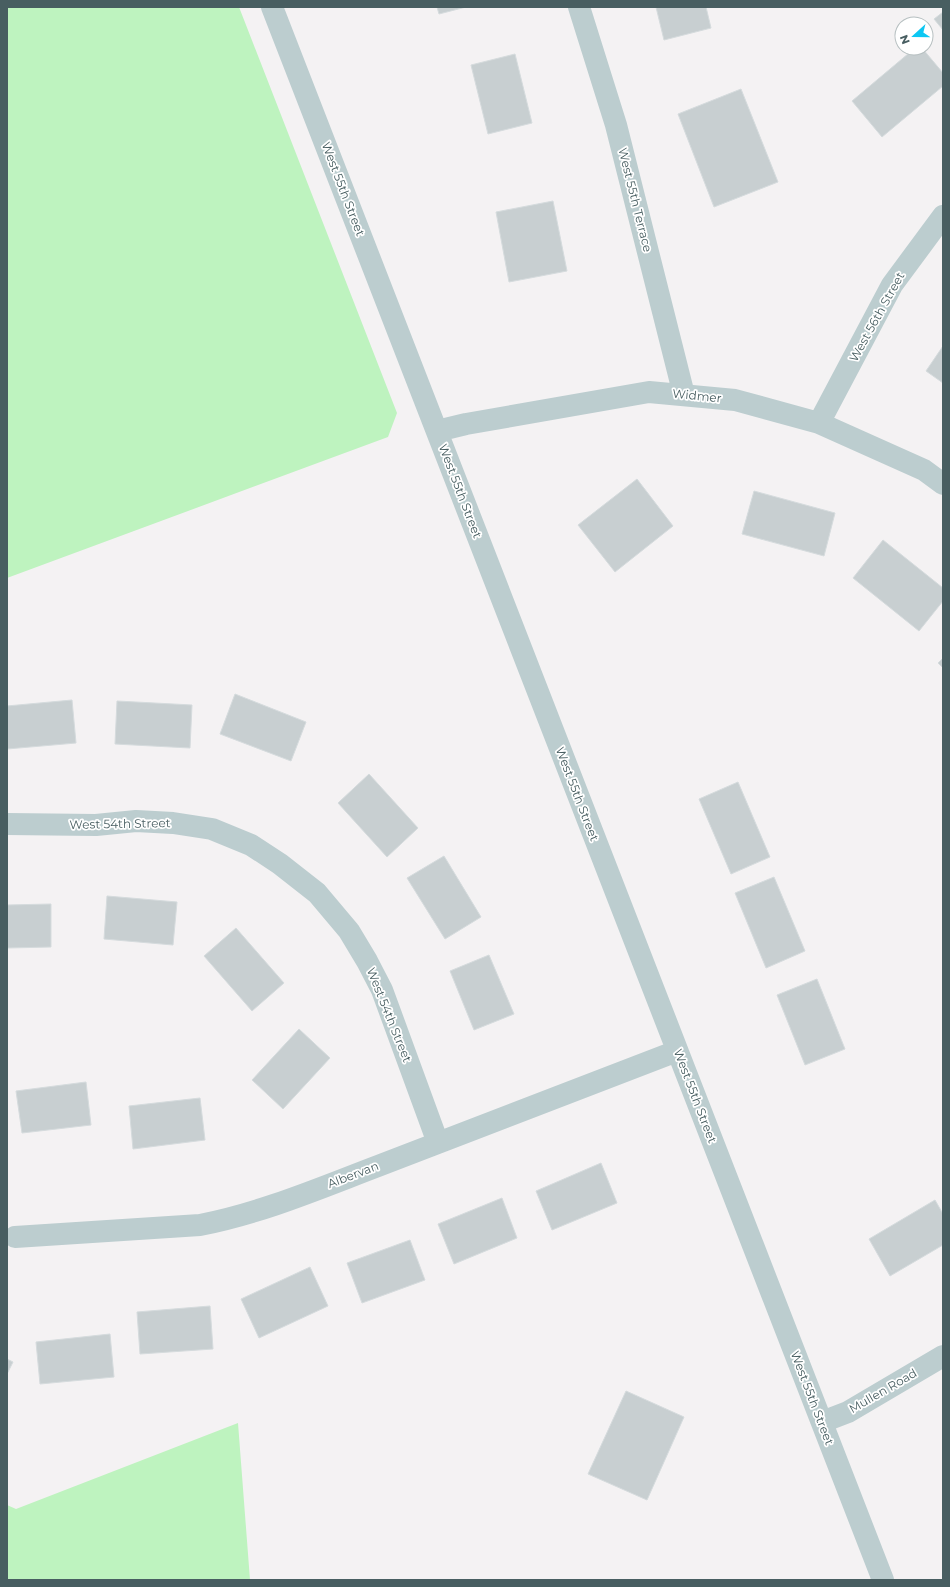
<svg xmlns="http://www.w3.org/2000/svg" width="950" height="1587" viewBox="0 0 950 1587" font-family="Montserrat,sans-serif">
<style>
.green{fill:#bef3bf}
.building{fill:#c8cfd1;stroke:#d5dbdd}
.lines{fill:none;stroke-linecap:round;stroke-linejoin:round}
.street{stroke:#bccdcf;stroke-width:22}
.labels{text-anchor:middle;stroke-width:3.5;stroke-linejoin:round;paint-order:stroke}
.street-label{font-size:12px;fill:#485e61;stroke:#fff}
</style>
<rect width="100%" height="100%" fill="#f4f2f3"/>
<path class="green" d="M 7,7 L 239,7 L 397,413 L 388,437 L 7,578 Z
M 238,1423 L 250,1580 L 7,1580 L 7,1505 L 16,1509 Z"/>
<path class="building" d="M 437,7 L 466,7 L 439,14 Z
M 656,7 L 706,7 L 711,28 L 664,40 Z
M 943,12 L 943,30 L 934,19 Z
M 915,48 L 922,48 L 943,73 L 943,86 L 882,137 L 852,101 Z
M 515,54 L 532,123 L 488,134 L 471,65 Z
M 741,89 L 778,182 L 714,207 L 678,114 Z
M 553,201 L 567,271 L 509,282 L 496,212 Z
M 943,346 L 943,383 L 926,371 Z
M 637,479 L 673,526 L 615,572 L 578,525 Z
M 754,491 L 835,513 L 824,556 L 742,534 Z
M 883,540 L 943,588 L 943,601 L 919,631 L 853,578 Z
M 943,658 L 943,668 L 938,663 Z
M 235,694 L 306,722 L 291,761 L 220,734 Z
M 72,700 L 76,743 L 7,749 L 7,706 Z
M 117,701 L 192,705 L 190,748 L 115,744 Z
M 369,774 L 418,828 L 387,857 L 338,803 Z
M 738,782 L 770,857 L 731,874 L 699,799 Z
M 444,856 L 481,917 L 445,939 L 407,878 Z
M 774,877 L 805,951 L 766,968 L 735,893 Z
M 107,896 L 177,902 L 173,945 L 104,939 Z
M 51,904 L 51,947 L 7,948 L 7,905 Z
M 236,928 L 284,983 L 252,1011 L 204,956 Z
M 489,955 L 514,1014 L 474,1030 L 450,971 Z
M 817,979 L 845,1049 L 805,1065 L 777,995 Z
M 299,1029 L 330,1058 L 283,1109 L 252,1080 Z
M 86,1082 L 91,1125 L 22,1133 L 16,1091 Z
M 200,1098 L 205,1140 L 133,1149 L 129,1106 Z
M 601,1163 L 617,1203 L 552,1230 L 536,1191 Z
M 502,1198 L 517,1238 L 454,1264 L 438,1224 Z
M 935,1200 L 943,1214 L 943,1245 L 890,1276 L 869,1239 Z
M 410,1240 L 425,1280 L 362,1303 L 347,1263 Z
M 310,1267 L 328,1306 L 259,1338 L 241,1299 Z
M 210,1306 L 213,1349 L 140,1354 L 137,1312 Z
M 110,1334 L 114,1377 L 40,1384 L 36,1342 Z
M 7,1359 L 13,1362 L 7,1374 Z
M 626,1391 L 684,1417 L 647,1500 L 588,1474 Z"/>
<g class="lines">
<path class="street" d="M 272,7 L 883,1580
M 579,7 L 616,125 L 684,395
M 819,423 L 892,285 L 943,216
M 437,431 L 466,424 L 649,392 L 735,400 L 819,423 L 924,470 L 943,484
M 7,824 L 96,825 L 136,821 L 173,823 L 212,829 L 251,845 L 280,864 L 317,893 L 349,931 L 367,961 L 382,990 L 438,1143
M 15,1237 L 200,1225 C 262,1213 320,1188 378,1166 C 478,1128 577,1089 677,1051
M 822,1422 L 848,1412 L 943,1356"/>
</g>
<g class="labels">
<g class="street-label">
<text transform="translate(343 189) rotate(69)" y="4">West 55th Street</text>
<text transform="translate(635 200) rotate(76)" y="4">West 55th Terrace</text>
<text transform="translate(877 317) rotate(-61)" y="4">West 56th Street</text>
<text transform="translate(697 396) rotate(6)" y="4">Widmer</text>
<text transform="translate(460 491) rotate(69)" y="4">West 55th Street</text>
<text transform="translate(577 794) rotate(69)" y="4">West 55th Street</text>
<text transform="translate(120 824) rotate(-1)" y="4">West 54th Street</text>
<text transform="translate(389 1015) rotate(68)" y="4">West 54th Street</text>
<text transform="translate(695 1096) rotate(69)" y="4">West 55th Street</text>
<text transform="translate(353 1175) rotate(-21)" y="4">Albervan</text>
<text transform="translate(883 1391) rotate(-30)" y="4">Mullen Road</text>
<text transform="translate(812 1398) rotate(69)" y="4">West 55th Street</text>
</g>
</g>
<rect width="950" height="1587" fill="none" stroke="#485e61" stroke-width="16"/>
<g transform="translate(914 36) rotate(249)"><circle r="19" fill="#ffffff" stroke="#b6bfc0"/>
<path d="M0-3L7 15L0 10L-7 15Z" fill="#0cc7f3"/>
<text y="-6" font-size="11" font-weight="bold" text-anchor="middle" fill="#485e61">N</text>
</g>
</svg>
